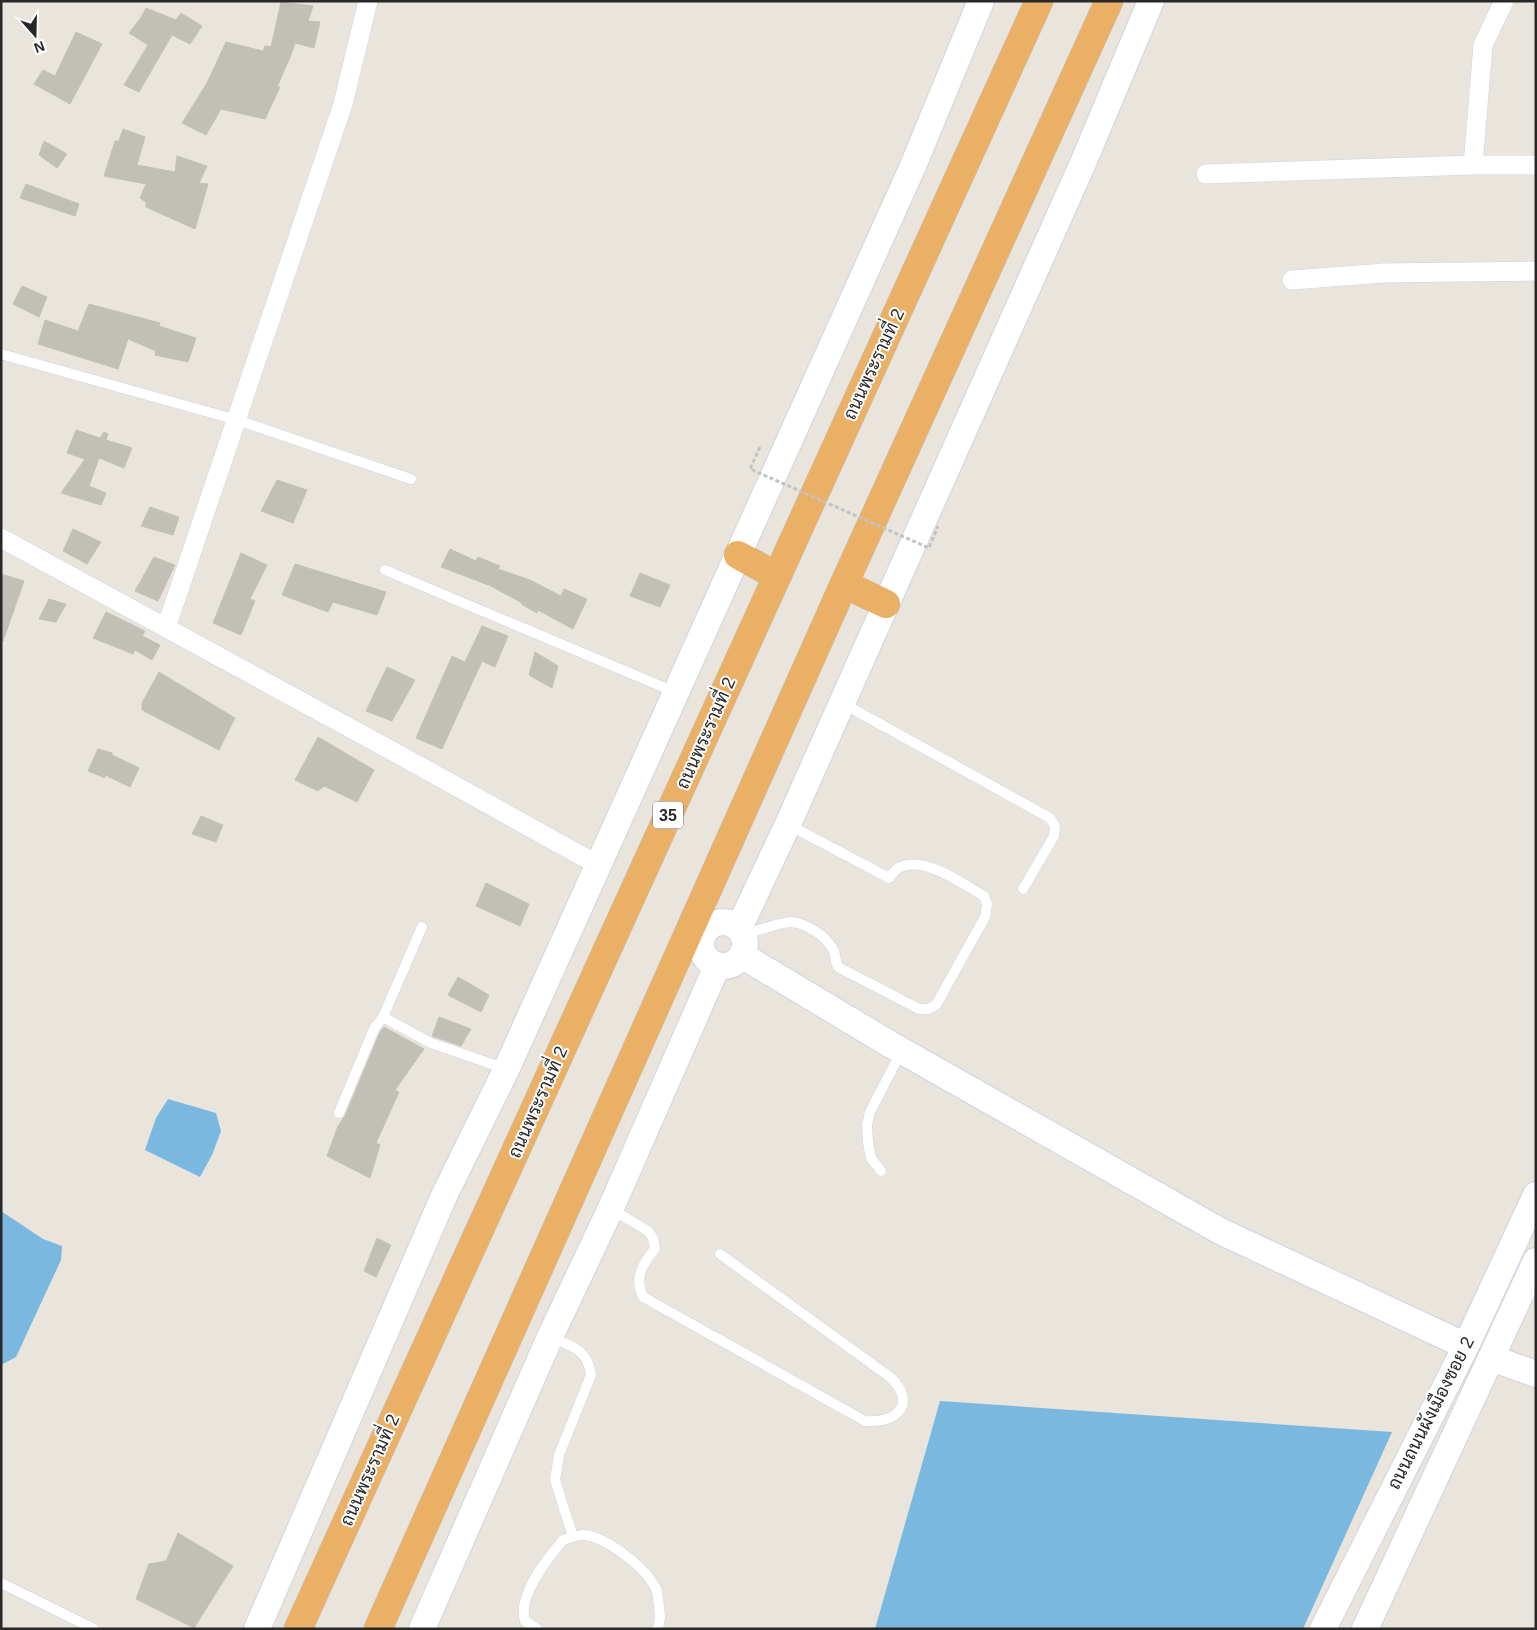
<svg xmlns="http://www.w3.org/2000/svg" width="1537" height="1630" viewBox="0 0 1537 1630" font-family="Arial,Sarabun,sans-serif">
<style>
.water{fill:#7bb8df}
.building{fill:#c2bfb7;stroke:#c4c1b6}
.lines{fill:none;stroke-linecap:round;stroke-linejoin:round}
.lane-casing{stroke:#d1d2e0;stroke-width:11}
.street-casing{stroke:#d1d2e0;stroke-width:20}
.secondary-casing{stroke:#d1d2e0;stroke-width:28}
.highway-casing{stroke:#c3c3c3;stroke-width:29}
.lane{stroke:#fff;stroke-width:10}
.street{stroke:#fff;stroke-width:19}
.secondary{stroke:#fff;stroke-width:26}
.highway{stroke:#eab066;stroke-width:28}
.path-bridge{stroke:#c3c3c3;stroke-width:3;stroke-dasharray:4 2.5;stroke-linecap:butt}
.labels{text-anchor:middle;stroke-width:4;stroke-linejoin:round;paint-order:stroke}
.shield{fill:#fff;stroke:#686868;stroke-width:1}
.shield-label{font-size:16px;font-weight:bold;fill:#282828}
.street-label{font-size:18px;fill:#282828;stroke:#fff}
</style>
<rect width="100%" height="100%" fill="#e9e5dc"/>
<path class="water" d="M 168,1099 L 216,1113 L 221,1131 L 212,1155 L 200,1177 L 145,1150 L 156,1118 Z
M 1,1211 L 43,1239 L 62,1246 L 61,1260 L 16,1357 L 1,1365 Z
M 940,1401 L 1392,1432 L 1303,1629 L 875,1629 Z"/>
<path class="building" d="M 281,2 L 313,6 L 308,21 L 320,22 L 314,48 L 295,43 L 291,55 L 277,87 L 280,87 L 265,119 L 221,109 L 206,135 L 182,123 L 207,83 L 226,42 L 263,51 L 265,46 L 271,47 Z
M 146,8 L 176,20 L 181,13 L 202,26 L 190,44 L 172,35 L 139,92 L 124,85 L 148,45 L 129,33 L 140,19 Z
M 76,32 L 102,44 L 70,104 L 34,84 L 43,70 L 55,76 Z
M 123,129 L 145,137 L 137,165 L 175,172 L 177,156 L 207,166 L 199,183 L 208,184 L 195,229 L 146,207 L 146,202 L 140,198 L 146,184 L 104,176 L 115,141 L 119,141 Z
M 44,141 L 67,154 L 57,168 L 39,155 Z
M 26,184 L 79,204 L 75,216 L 20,198 Z
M 22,286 L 47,297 L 39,317 L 13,304 Z
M 89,304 L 160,323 L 159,326 L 196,338 L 188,362 L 155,355 L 156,351 L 128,339 L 118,369 L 38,344 L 45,320 L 78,331 Z
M 76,430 L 100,438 L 104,432 L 108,434 L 106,440 L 132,448 L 124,468 L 99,458 L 89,486 L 106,493 L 101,505 L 61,493 L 85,459 L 67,453 Z
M 277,480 L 307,490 L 293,523 L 261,511 Z
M 150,507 L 179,517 L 173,535 L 141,526 Z
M 73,529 L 101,542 L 87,564 L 63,551 Z
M 450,549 L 476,561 L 478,557 L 500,566 L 498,569 L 530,580 L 561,596 L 564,589 L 587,599 L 573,629 L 538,610 L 537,613 L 521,604 L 522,603 L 491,586 L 441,567 Z
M 241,553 L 267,565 L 250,599 L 255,601 L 241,635 L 213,623 Z
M 154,557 L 175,565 L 158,601 L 135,591 Z
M 295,564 L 386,592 L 377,615 L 333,602 L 328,612 L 282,595 Z
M 640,573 L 670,585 L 660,607 L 630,596 Z
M 1,574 L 24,581 L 3,641 L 1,640 Z
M 49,599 L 66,604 L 56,622 L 39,619 Z
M 106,612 L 145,631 L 142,636 L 160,645 L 152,660 L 135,650 L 133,654 L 93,638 Z
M 482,626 L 508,636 L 495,667 L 482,661 L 442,749 L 416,738 L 452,656 L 465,662 Z
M 535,652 L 558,666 L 552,688 L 529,675 Z
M 387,667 L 415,680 L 392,721 L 366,711 Z
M 159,672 L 235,718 L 219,750 L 142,710 L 142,703 Z
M 318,737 L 374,770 L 357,802 L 324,786 L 318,791 L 295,780 Z
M 98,749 L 112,753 L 112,755 L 139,768 L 130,787 L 105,775 L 105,778 L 88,771 Z
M 201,816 L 223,825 L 216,842 L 192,834 Z
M 486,883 L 529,904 L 520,926 L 476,906 Z
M 458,977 L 489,995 L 481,1012 L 448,995 Z
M 439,1017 L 471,1029 L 461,1046 L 432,1036 Z
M 384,1027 L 424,1049 L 395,1090 L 399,1092 L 376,1143 L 380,1145 L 370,1178 L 327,1156 L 338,1126 L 345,1116 L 380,1032 Z
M 377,1238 L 391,1245 L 376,1277 L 364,1271 Z
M 178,1533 L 233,1566 L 194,1628 L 136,1599 L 149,1564 L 166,1561 Z"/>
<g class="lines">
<g class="lane-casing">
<path id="lane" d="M 1,354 L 237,420 L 411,479
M 385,570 L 675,692
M 842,703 L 1050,818 L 1055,826 L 1054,836 L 1023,889
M 744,934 C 754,932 784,921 792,922 C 807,924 826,936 833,949 C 837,956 834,959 838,967 L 919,1009 L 928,1009 L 936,1005 L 985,917 L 987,904 L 984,896 C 962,884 926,856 900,867 C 896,869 892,874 889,878 L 789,825
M 383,1017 L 431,1043 L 506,1069
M 339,1113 L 374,1029 L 383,1017 L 422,927
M 881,1171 L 871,1158 L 868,1142 L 867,1125 L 870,1112 L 901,1052
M 611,1209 L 648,1231 L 653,1238 L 655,1249 C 642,1264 634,1278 643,1297 L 865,1421 C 897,1424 918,1403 890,1377 L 720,1254
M 551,1337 C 573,1348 587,1348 591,1375 L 559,1455 L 555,1480 L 573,1537
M 1,1583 L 94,1629
M 537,1629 L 525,1621 C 517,1596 547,1559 563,1540 C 570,1538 579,1534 585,1535 C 608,1538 648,1569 657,1591 C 658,1595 658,1601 659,1606 C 660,1614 661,1622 657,1629"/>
</g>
<g class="street-casing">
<path id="street" d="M 1473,165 L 1483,45 L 1504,1
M 1206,174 L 1473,165 L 1536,165
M 1292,280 L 1384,273 L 1536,271
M 1,538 L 396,753 L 598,865
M 166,628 L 343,104 L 368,1"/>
</g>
<g class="secondary-casing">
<path id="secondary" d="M701 944a22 22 0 1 1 44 0a22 22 0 1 1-44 0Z
M 739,928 L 788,824 L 1083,163 L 1151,1
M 743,956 L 888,1043 L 1220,1231 L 1466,1346
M 1491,1358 L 1536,1374
M 257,1629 L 444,1196 L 506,1070 L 913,166 L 981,1
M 422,1629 L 550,1337 L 611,1208 L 717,966
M 1323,1629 L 1466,1346 L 1536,1195
M 1365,1629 L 1536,1261"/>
</g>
<g class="highway-casing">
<path id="highway" d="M 738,555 L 777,576
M 844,584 L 886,604
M 298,1629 L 1039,1
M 378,1629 L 844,584 L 1109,1"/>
</g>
<use href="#lane" class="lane"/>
<use href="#street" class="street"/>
<use href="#secondary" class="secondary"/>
<use href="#highway" class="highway"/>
<path class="path-bridge" d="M 760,447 L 750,469 L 929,548 L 938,526"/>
</g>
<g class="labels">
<rect class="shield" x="653" y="801.5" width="30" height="27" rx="4"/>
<g class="shield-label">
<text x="668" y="821">35</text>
</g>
<g class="street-label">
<text transform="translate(874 364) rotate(-65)" y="6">ถนนพระรามที่ 2</text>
<text transform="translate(706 733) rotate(-66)" y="6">ถนนพระรามที่ 2</text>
<text transform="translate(538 1102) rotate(-66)" y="6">ถนนพระรามที่ 2</text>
<text transform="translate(1431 1413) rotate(-63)" y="6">ถนนถนนผังเมืองซอย 2</text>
<text transform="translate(370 1470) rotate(-66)" y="6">ถนนพระรามที่ 2</text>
</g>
</g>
<rect width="1537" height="1630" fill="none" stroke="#282828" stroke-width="5"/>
<g transform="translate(35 35) rotate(160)" stroke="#ffffff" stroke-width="4" paint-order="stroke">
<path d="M0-4L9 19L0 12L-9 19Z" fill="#282828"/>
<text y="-8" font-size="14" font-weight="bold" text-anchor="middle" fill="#282828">N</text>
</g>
</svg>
